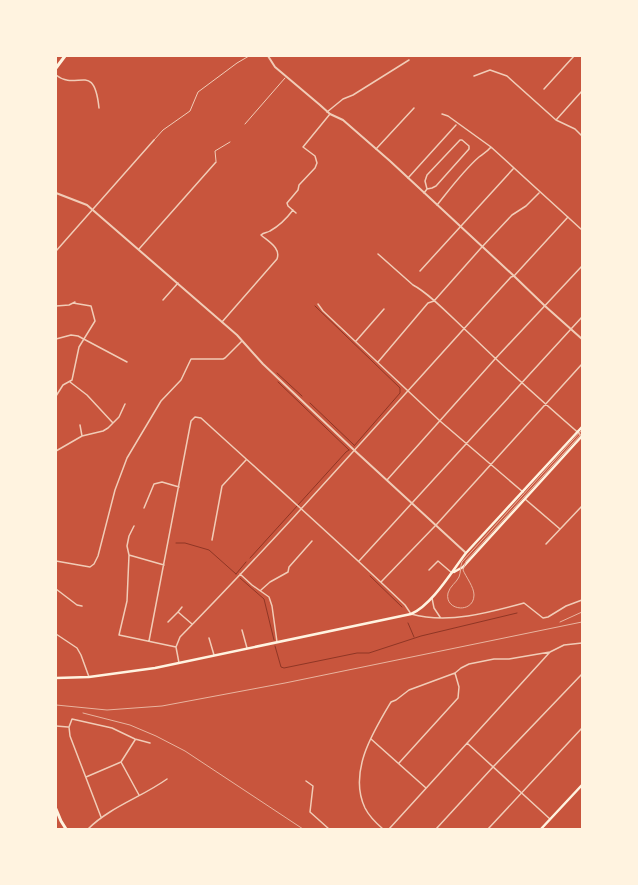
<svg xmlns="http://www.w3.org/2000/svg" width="638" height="885" viewBox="0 0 638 885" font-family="'DejaVu Sans',sans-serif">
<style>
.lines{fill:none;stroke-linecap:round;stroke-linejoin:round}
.stream{stroke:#8f3625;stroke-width:1}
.service{stroke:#f1ccb7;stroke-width:1}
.minor{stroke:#f1ccb7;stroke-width:1.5}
.tertiary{stroke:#f1ccb7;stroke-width:2}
.secondary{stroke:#fff3e0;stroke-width:2.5}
.primary{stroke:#fff3e0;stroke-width:3}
.tram{stroke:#e9b49f;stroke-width:1}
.rail{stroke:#e9b49f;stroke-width:1}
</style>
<rect width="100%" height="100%" fill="#c8553d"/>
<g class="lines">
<path class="stream" d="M 315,306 L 400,388 L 400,393 L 354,446
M 277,373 L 302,396
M 278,382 L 349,450
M 310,403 L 354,445
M 176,543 L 185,543 L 209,550 L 236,574
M 250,558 L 346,452 L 349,450
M 236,574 L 246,562
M 370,576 L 402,607
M 240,578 L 264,599 L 274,640
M 408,623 L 414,637
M 275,646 L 281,667 L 284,668 L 357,653 L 369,653 L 421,636 L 517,613"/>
<path class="service" d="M 245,124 L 285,78
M 154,140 L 163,130 L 190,111 L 198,92 L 237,63 L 249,56
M 216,161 L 215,151 L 230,142"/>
<path class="minor" d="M 56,75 C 77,92 94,60 99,108
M 474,76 L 490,70 L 507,76 L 556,120 L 575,129 L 582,136
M 544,89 L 574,56
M 327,112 L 343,99 L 353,95 L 409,60
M 442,114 L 448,116 L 491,147 L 582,230
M 556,120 L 582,91
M 376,149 L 414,108
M 408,178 L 456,125
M 424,193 L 427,189 L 432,188 L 436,186 L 469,149 L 469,146 L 462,140 L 460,140 L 427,175 L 425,181 L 427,189
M 437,205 C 450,189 463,171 479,157 C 483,154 487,152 491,147
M 296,213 L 288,206 L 287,203 L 298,190 L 299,185 L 315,168 L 317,163 L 315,156 L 303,147 L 330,114
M 139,249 L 216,162
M 56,251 L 154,140
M 378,254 L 413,285 C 432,295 456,322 473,337 C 508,371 545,404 582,436
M 420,271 L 513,169
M 163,300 L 178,283
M 318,304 L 323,311 L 440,421 L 523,492
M 56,306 L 69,305 L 75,302
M 222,322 L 277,259 C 281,248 269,242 261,235 C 264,232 267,233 270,231 C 279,226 287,218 293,210
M 56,339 L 71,335 L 78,336 L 127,362
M 356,341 L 384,309
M 378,362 L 428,303 L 434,301 L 481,248 L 512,215 L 526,206 L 539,193
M 70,382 L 87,395 L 113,423
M 56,396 L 63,385 L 72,380 L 79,347 L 95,321 L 91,306 L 73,303
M 80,425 L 82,436
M 56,451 L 82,436 L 103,431 L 108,428 L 119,417 L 125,404
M 387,480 L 495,359 L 582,266
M 525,499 L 560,529
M 144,508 L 154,484 L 162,482 L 179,487
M 134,526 L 129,536 L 127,546 L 129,555 L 127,601 L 119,635 L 176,647
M 212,540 L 222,486 L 246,460
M 546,544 L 582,506
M 129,555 L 164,565
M 56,561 L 90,567 L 94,564 L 98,556 L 115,490 L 127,458 L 161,401 L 181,380 L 191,359 L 223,359 L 225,358 L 242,341
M 359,561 L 582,317
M 429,570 L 438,561 L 452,573
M 240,574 L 252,585 L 269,597 L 272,606 L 277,642
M 381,582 L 436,525 L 582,364
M 56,589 L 77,605 L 82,606
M 261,590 L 270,582 L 288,572 L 289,567 L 312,541
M 432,598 L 434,608 L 440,617
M 178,612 L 182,607
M 168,622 L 178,612 L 192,624
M 242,630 L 247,648
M 56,634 L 77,648 L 81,655 L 89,677
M 209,638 L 214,655
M 149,641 L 191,421 L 195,417 L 201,418 C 269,480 338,541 405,605 L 411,614 C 448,624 488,613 524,603 L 543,618 L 548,617 L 566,606 L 582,600
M 179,663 L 176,647 L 180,637 C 294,521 401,397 511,277 L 514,276 L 568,217
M 56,726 L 68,727
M 371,739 L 426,788
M 467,743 L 550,819
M 121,762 L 135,740
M 399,763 L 458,698 L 459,687 L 455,673
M 86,777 L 121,762 L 139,795
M 306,781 L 313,786 L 310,812 L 329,829
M 101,817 L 70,736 L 69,727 L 72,719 L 112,728 L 135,739 L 150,743
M 88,829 C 110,807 142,797 167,779
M 383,829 C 376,823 369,816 365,808 C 348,772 373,732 391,702 L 396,700 L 409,690 L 455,673 L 461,668 L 469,664 L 494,659 L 509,659 L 550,652
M 389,829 L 550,652 L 564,645 L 582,643
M 436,829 L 493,767 L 582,674
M 488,829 L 582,728"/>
<path class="tertiary" d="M 268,56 L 275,67 L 320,105 L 330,114 L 343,120 L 390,161 L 514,276 L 545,306 L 582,339
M 56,193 L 87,205 L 237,335 L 263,364 L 354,450 L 466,553"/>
<path class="secondary" d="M 454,572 L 463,567 L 582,436
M 56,678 L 89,677 L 155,668 L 411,614 C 432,605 452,571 466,553 L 582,427
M 541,829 L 582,785"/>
<path class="primary" d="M 56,68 L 65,56
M 56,809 L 61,821 L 66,829"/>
<path class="tram" d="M 582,430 L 462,562 C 460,567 461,572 459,577 C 456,583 450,586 448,593 C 444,611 474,614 474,595 C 474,587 466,577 463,570 L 466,561 L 582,433"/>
<path class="rail" d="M 560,622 L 582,612
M 56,705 L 107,710 L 162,706 L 285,683 L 582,622
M 83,713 L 130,725 L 156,736 L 185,751 L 303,829"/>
</g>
<rect width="638" height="885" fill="none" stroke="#fff3e0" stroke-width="114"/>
</svg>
